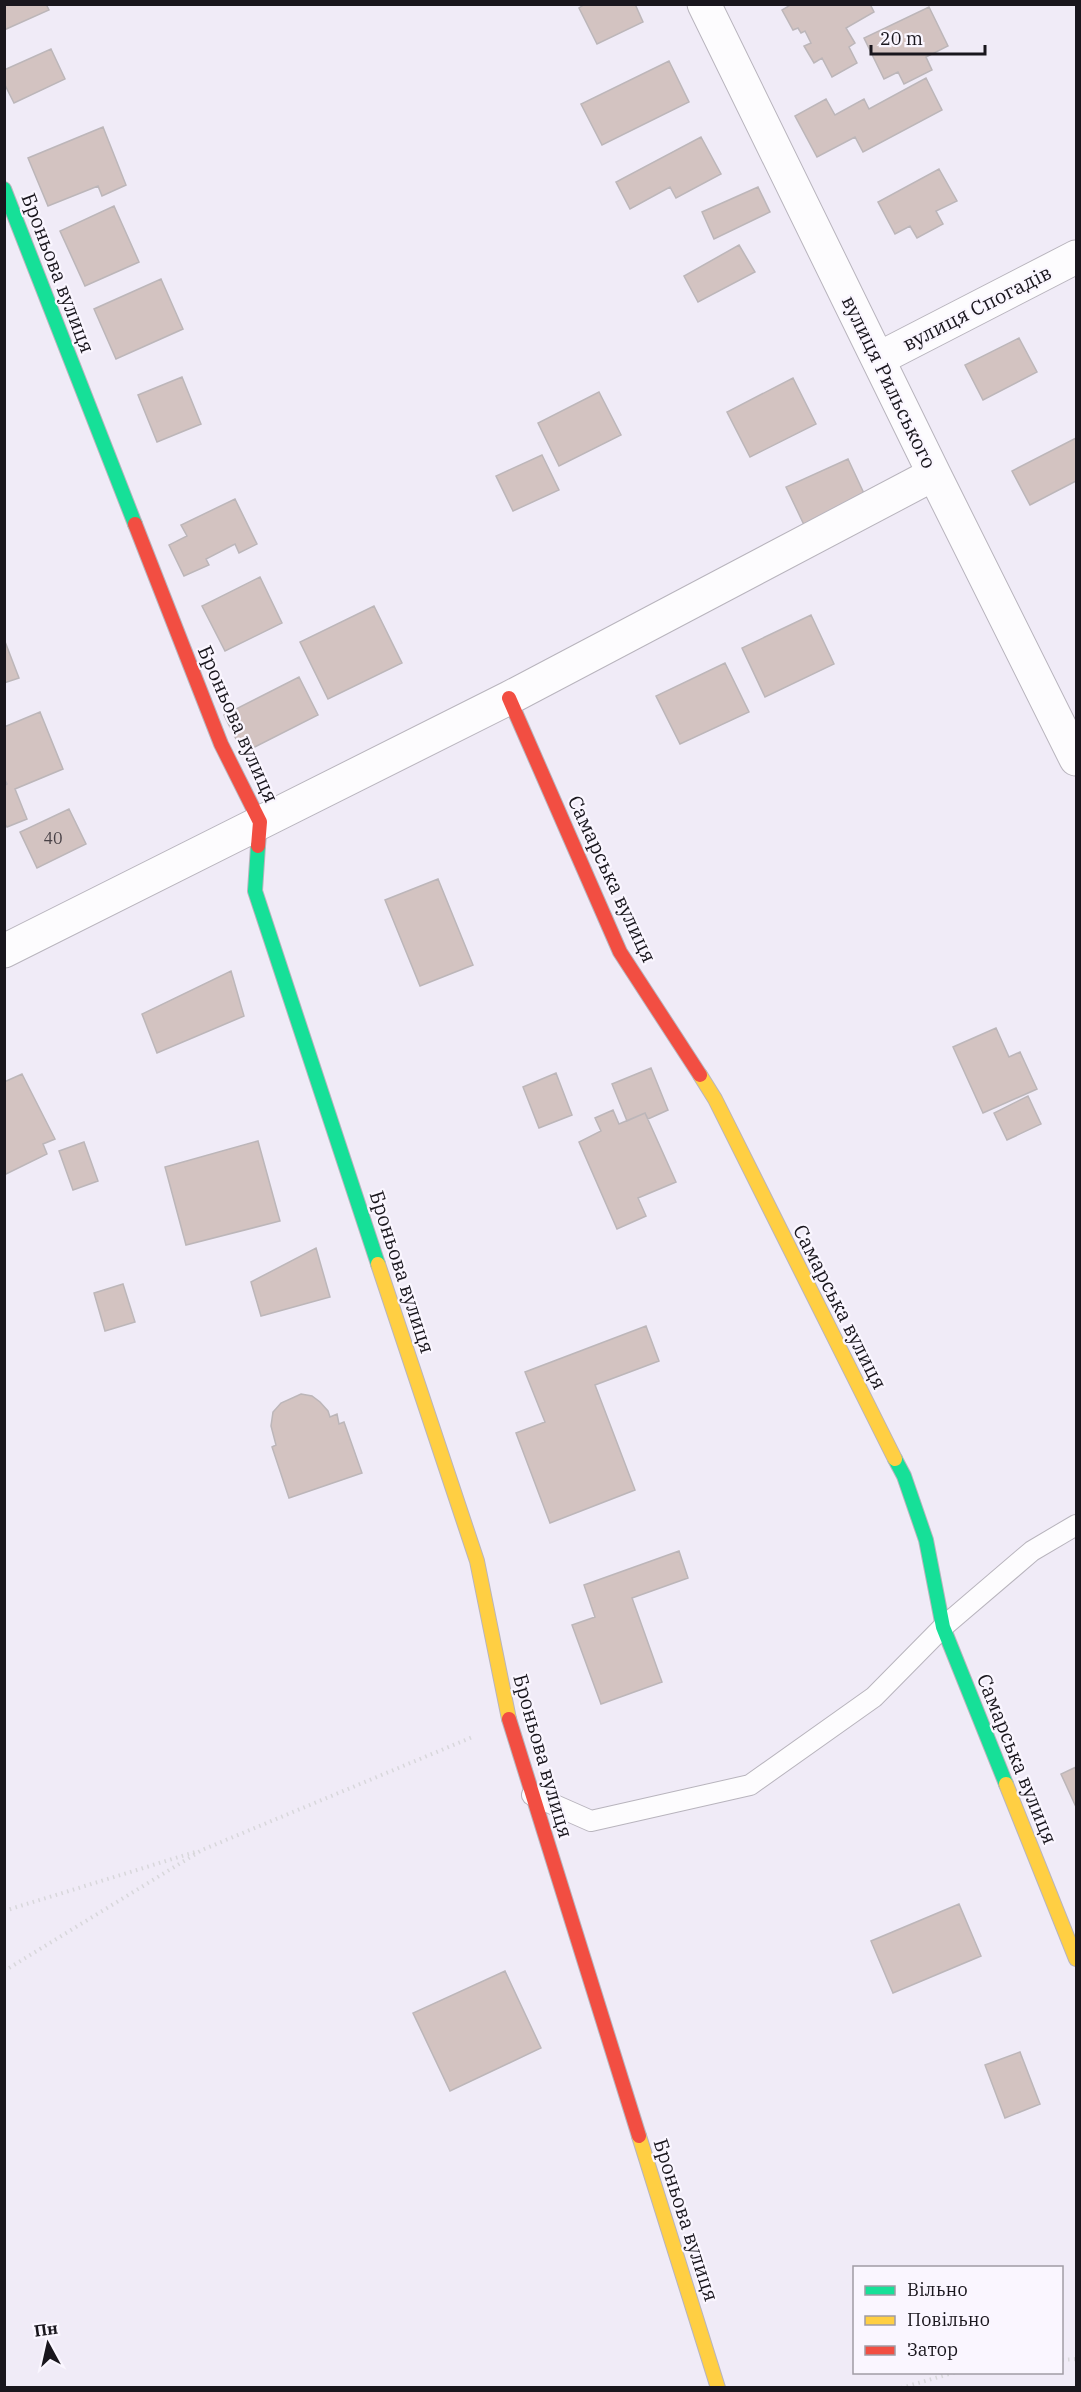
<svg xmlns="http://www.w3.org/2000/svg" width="1081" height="2392" viewBox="0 0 1081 2392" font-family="'IBM Plex Serif',serif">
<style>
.building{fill:#d3c3c1;stroke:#bcb6b9;stroke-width:1.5}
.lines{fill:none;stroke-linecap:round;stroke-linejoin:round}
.lane-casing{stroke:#b8b4bd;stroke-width:22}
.street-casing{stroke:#b8b4bd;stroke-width:35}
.fast-casing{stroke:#b8b4bd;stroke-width:16}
.slow-casing{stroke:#b8b4bd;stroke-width:16}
.jam-casing{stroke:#b8b4bd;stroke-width:16}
.path{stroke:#d8d7db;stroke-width:4;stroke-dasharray:1.5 4.5;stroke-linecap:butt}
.lane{stroke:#fdfcfe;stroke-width:20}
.street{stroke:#fdfcfe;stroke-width:33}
.fast{stroke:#16e098;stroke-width:14}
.slow{stroke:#ffcf43;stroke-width:14}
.jam{stroke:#f24e42;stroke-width:14}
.labels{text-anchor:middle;stroke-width:4.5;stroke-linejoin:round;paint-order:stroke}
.number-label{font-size:16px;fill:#484146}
.street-label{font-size:20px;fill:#19161d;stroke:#faf6ff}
</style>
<rect width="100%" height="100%" fill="#f0ebf7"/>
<path class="building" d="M 4,4 L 46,4 L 49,10 L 4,30 Z
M 585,4 L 635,4 L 643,22 L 597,44 L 579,8 Z
M 792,4 L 870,4 L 874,12 L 846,28 L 855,43 L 849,47 L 857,63 L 832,77 L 822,58 L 814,63 L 804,46 L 811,43 L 805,31 L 801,33 L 798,28 L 793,30 L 782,10 Z
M 929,7 L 948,46 L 926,57 L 932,70 L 904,84 L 898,72 L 884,79 L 864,38 Z
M 51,49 L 65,79 L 14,103 L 4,83 L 4,70 Z
M 669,61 L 689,102 L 602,145 L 581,104 Z
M 926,78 L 942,110 L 863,152 L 855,137 L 817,157 L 795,116 L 826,99 L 835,115 L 864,99 L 869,109 Z
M 103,127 L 126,185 L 102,196 L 98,186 L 48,206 L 28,158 Z
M 701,137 L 721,174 L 676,198 L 670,187 L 630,209 L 616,182 Z
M 939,169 L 957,201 L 936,211 L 943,224 L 917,238 L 910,226 L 895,234 L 878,202 Z
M 758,187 L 770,212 L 714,239 L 702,212 Z
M 114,206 L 139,262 L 85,286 L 60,231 Z
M 739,245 L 755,272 L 698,302 L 684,276 Z
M 161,279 L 183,329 L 116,359 L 94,309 Z
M 1019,338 L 1037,372 L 983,400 L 965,365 Z
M 182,377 L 201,424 L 157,442 L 138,395 Z
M 793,378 L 816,424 L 750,457 L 727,412 Z
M 599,392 L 621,435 L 559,466 L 538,423 Z
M 1076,438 L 1076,481 L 1030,505 L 1012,471 Z
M 542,455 L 559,490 L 513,511 L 496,476 Z
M 848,459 L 867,500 L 806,529 L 786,487 Z
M 235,499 L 257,544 L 239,553 L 235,544 L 206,559 L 209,565 L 184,576 L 169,545 L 187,536 L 181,525 Z
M 260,577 L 282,623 L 225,651 L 202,606 Z
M 374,606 L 402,663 L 328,699 L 300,642 Z
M 811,615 L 834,664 L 765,697 L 742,648 Z
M 4,639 L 19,678 L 4,683 Z
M 725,663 L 749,712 L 680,744 L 656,696 Z
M 299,677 L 318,715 L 243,753 L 224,715 Z
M 40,712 L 63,769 L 15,789 L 27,819 L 7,827 L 4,823 L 4,786 L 7,784 L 4,778 L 4,727 Z
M 69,809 L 86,844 L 37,868 L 20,832 Z
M 438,879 L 473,965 L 420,986 L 385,900 Z
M 231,971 L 244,1016 L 157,1053 L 142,1014 Z
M 996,1028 L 1009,1057 L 1020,1052 L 1037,1089 L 983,1113 L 953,1047 Z
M 651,1068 L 668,1110 L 648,1119 L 645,1113 L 627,1121 L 612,1084 Z
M 556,1073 L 572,1115 L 539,1128 L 523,1087 Z
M 22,1074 L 55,1139 L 43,1144 L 47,1154 L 4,1175 L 4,1082 Z
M 1028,1096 L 1041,1124 L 1007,1140 L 994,1113 Z
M 613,1110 L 619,1124 L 645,1113 L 676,1182 L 638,1198 L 646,1216 L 617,1229 L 579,1142 L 601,1131 L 595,1118 Z
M 258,1141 L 280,1221 L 186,1245 L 165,1167 Z
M 84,1142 L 98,1181 L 73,1190 L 59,1151 Z
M 316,1248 L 330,1297 L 261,1316 L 251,1282 Z
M 123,1284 L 135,1322 L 105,1331 L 94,1293 Z
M 646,1326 L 659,1361 L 595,1385 L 635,1490 L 550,1523 L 516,1433 L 545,1422 L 525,1372 Z
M 301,1394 L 312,1396 L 320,1402 L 328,1411 L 330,1417 L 337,1414 L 339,1424 L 344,1422 L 362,1473 L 289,1498 L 272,1447 L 276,1445 L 271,1426 L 273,1412 L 281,1403 Z
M 679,1551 L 688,1578 L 632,1598 L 662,1682 L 601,1704 L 572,1625 L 595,1617 L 584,1585 Z
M 1076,1767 L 1076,1807 L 1061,1774 Z
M 959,1904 L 981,1956 L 893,1993 L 871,1941 Z
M 505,1971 L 541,2048 L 450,2091 L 413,2013 Z
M 1020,2052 L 1040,2104 L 1005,2118 L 985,2065 Z"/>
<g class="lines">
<g class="lane-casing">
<path id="lane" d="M 532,1795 L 591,1821 L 750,1785 L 874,1697 L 943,1627 L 1032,1551 L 1076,1525"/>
</g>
<g class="street-casing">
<path id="street" d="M 704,4 L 934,474 L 1076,759
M 878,359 L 1076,257
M 4,951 L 509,698 L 934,474"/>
</g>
<g class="fast-casing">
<path id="fast" d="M 4,189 L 135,524
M 258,846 L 255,891 L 378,1264
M 895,1459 L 904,1476 L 926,1540 L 943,1627 L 1006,1784"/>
</g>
<g class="slow-casing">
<path id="slow" d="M 700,1075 L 715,1099 L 895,1459
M 378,1264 L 477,1561 L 509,1719
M 1006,1784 L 1076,1959
M 639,2136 L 718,2388"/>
</g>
<g class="jam-casing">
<path id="jam" d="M 135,524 L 221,744 L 260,822 L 258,846
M 509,698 L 620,952 L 700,1075
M 509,1719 L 639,2136"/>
</g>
<path class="path" d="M 4,1911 L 195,1852
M 4,1971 L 202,1850 L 475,1736
M 1062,2360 L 1076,2359
M 901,2388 L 956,2372"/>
<use href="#lane" class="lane"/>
<use href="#street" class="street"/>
<use href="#fast" class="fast"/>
<use href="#slow" class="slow"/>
<use href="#jam" class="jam"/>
</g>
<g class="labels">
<g class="number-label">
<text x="53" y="844">40</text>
</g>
<g class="street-label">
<text transform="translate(58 273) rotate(69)" y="7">Броньова вулиця</text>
<text transform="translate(977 308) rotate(-27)" y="7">вулиця Спогадів</text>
<text transform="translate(889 382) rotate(64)" y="7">вулиця Рильського</text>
<text transform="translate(238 724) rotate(66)" y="7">Броньова вулиця</text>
<text transform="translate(612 879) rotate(65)" y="7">Самарська вулиця</text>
<text transform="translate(402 1272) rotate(72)" y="7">Броньова вулиця</text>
<text transform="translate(840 1307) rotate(63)" y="7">Самарська вулиця</text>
<text transform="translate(543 1756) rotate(74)" y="7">Броньова вулиця</text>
<text transform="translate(1017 1759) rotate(68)" y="7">Самарська вулиця</text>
<text transform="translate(686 2220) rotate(72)" y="7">Броньова вулиця</text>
</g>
</g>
<rect width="1081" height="2392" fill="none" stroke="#19161d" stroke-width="12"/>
<rect x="853" y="2266" width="210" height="108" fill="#faf6ff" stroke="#a09ca5" stroke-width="1.5"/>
<rect x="865" y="2286" width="30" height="9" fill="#16e098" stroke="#a09ca5" stroke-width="1.5"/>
<text x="907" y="2296" font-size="18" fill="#19161d">Вільно</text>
<rect x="865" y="2316" width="30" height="9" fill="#ffcf43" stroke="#a09ca5" stroke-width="1.5"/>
<text x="907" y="2326" font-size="18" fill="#19161d">Повільно</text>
<rect x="865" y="2346" width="30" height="9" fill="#f24e42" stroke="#a09ca5" stroke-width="1.5"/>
<text x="907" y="2356" font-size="18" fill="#19161d">Затор</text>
<g transform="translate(48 2344) rotate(352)" stroke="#faf6ff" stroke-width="4.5" paint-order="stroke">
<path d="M0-4.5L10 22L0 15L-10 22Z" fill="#19161d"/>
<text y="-9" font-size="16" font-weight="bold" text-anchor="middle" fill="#19161d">Пн</text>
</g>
<path d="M871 45v9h114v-9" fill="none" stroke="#19161d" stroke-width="3"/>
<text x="880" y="45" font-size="18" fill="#19161d" stroke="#faf6ff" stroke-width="4.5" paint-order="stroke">20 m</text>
</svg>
